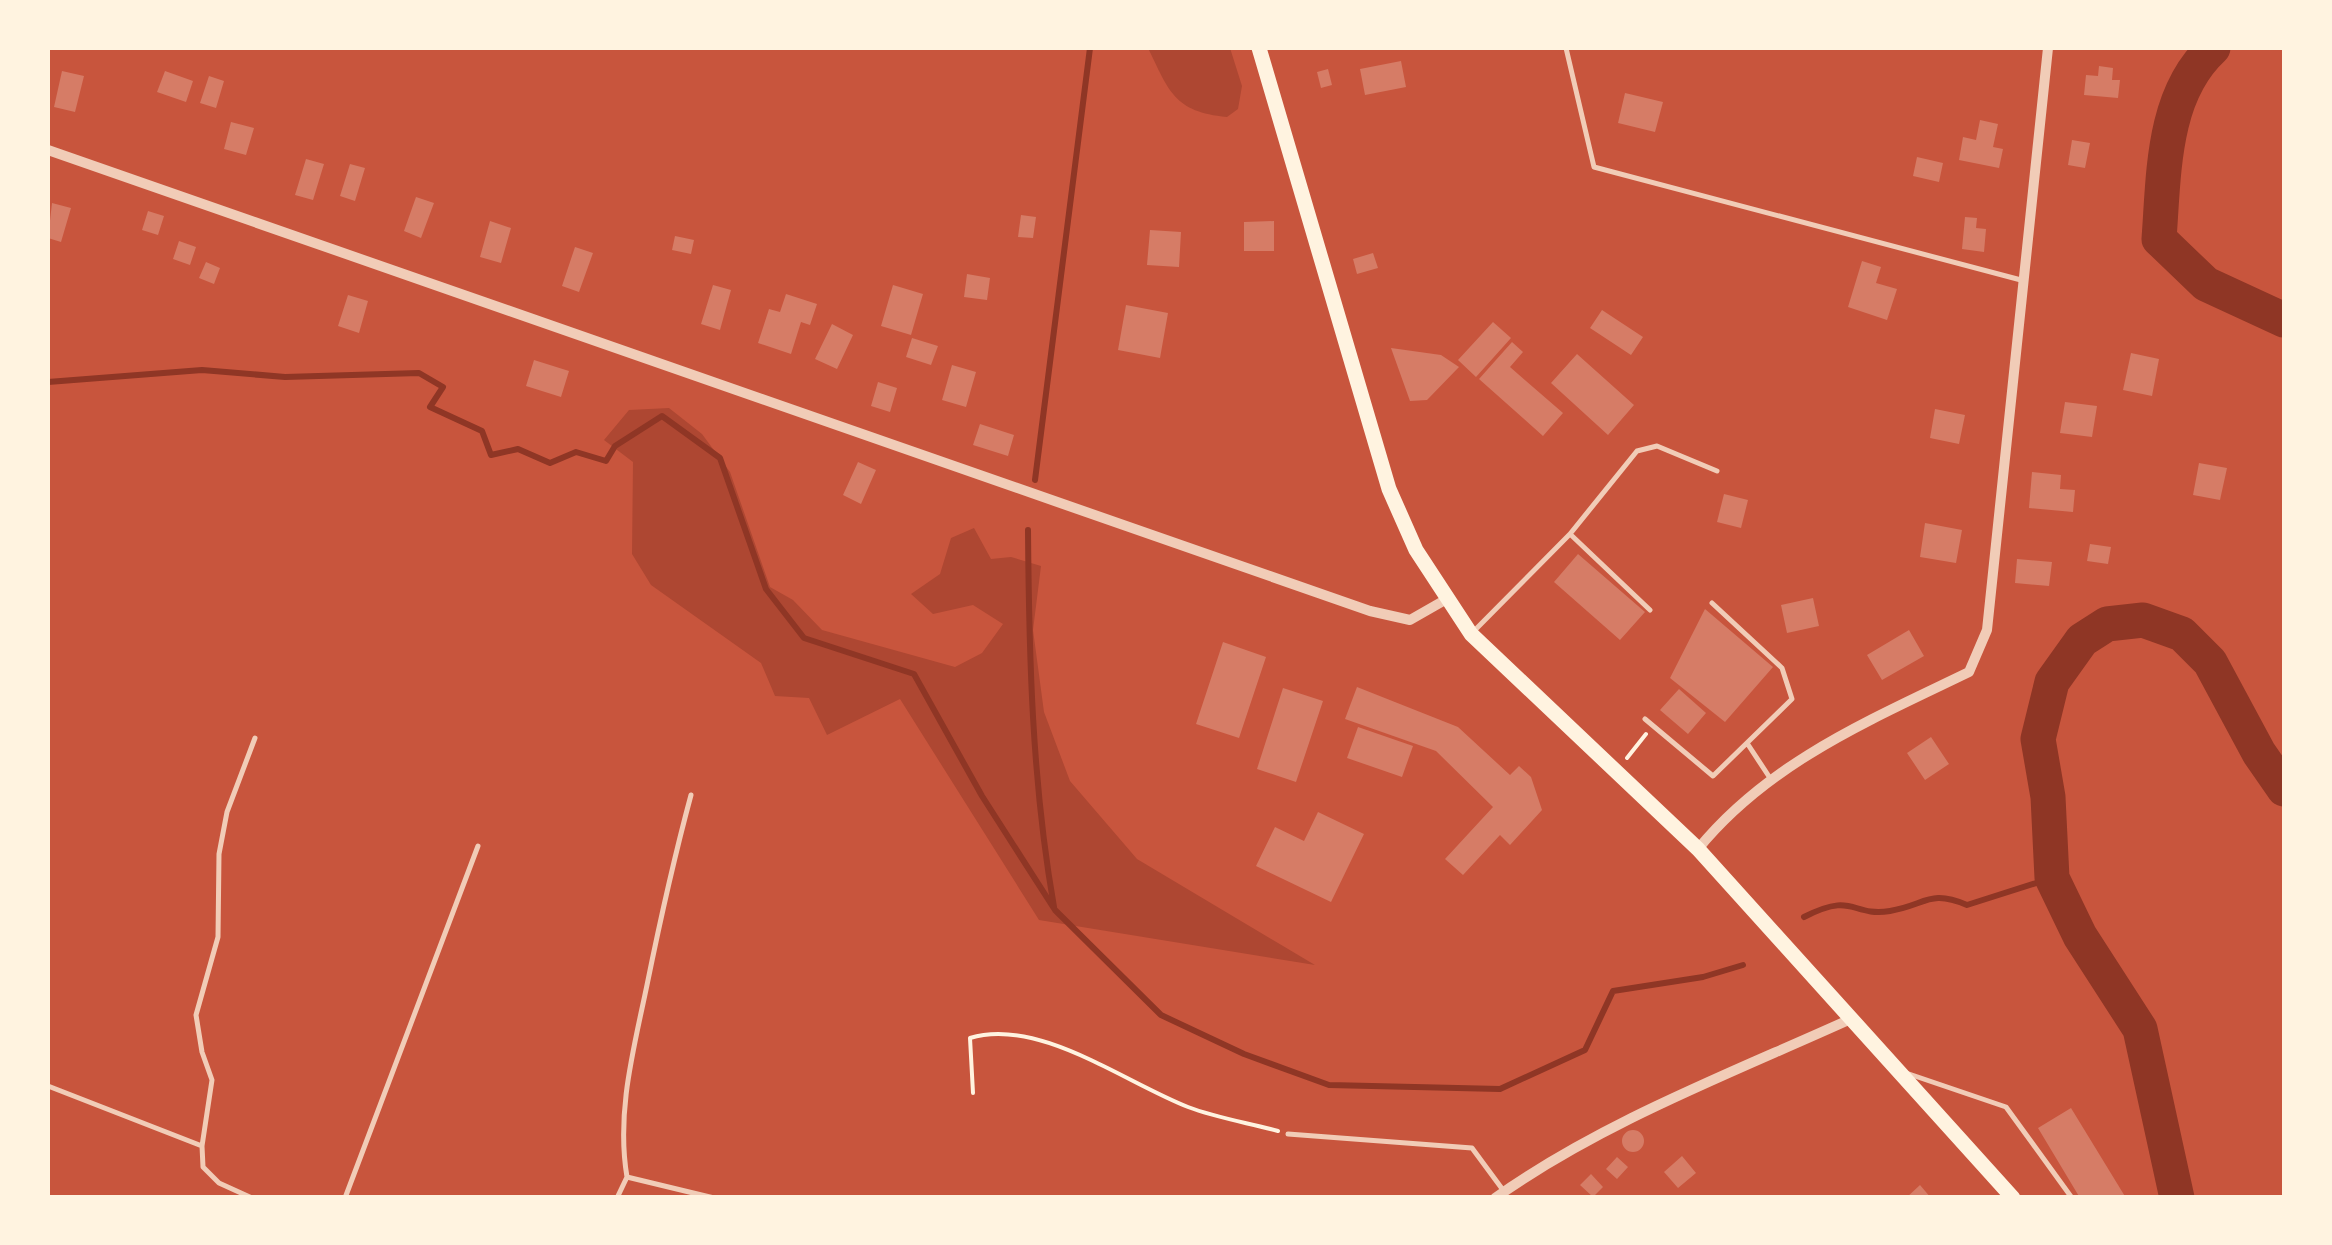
<svg xmlns="http://www.w3.org/2000/svg" width="2332" height="1245" viewBox="0 0 2332 1245" font-family="'Work Sans',sans-serif">
<style>
.green{fill:#ae4732}
.lines{fill:none;stroke-linecap:round;stroke-linejoin:round}
.stream{stroke:#8f3625;stroke-width:6}
.river{stroke:#8f3625;stroke-width:35}
.building{fill:#d67c66}
.path{stroke:#fff3e0;stroke-width:4}
.service{stroke:#f1ccb7;stroke-width:5}
.minor{stroke:#f1ccb7;stroke-width:10}
.secondary{stroke:#fff3e0;stroke-width:15}
</style>
<rect width="100%" height="100%" fill="#c8553d"/>
<path class="green" d="M 1148,48 L 1230,48 L 1242,86 L 1238,109 L 1227,117 C 1174,112 1169,91 1148,48 Z
M 669,408 L 702,434 L 730,472 L 770,587 L 793,600 L 822,630 L 955,667 L 982,653 L 1003,624 L 973,605 L 933,614 L 911,594 L 940,574 L 951,538 L 974,528 L 991,559 L 1011,557 L 1041,566 L 1033,630 L 1044,712 L 1070,781 L 1137,859 L 1315,965 L 1039,920 L 900,699 L 827,735 L 809,698 L 775,696 L 761,663 L 651,585 L 632,554 L 633,462 L 604,440 L 629,410 Z"/>
<g class="lines">
<path class="stream" d="M 48,382 L 202,370 L 285,377 L 419,373 L 443,387 L 430,407 L 482,431 L 491,455 L 518,449 L 550,463 L 576,452 L 606,461 L 615,446 L 662,416 L 720,458 L 766,589 L 804,638 L 914,674 L 982,796 L 1055,910 L 1161,1015 L 1244,1054 L 1329,1085 L 1500,1089 L 1585,1050 L 1613,991 L 1703,977 L 1743,965
M 1035,480 L 1090,48
M 1028,530 C 1029,656 1032,782 1054,907
M 1804,917 C 1855,891 1850,917 1890,911 C 1926,905 1929,889 1967,905 L 2052,878"/>
<path class="river" d="M 2213,48 C 2162,95 2164,173 2159,239 L 2206,284 L 2284,320
M 2177,1198 L 2140,1029 L 2080,936 L 2052,878 L 2048,797 L 2038,739 L 2052,682 L 2082,640 L 2107,624 L 2143,620 L 2182,634 L 2210,662 L 2259,753 L 2284,789"/>
</g>
<path class="building" d="M 1401,61 L 1406,87 L 1365,95 L 1360,69 Z
M 2099,66 L 2113,68 L 2112,80 L 2120,80 L 2118,98 L 2084,95 L 2086,75 L 2098,76 Z
M 1328,69 L 1332,85 L 1321,88 L 1317,72 Z
M 62,71 L 84,76 L 75,112 L 54,107 Z
M 165,71 L 193,81 L 186,102 L 157,92 Z
M 209,76 L 224,81 L 216,108 L 200,103 Z
M 1625,93 L 1663,102 L 1655,132 L 1618,123 Z
M 1980,120 L 1998,124 L 1993,147 L 2003,149 L 1999,168 L 1959,160 L 1963,137 L 1976,140 Z
M 231,122 L 254,128 L 246,155 L 224,149 Z
M 2072,140 L 2090,143 L 2085,168 L 2068,165 Z
M 1917,157 L 1943,163 L 1939,182 L 1913,176 Z
M 306,159 L 324,164 L 313,200 L 295,195 Z
M 350,164 L 365,168 L 355,201 L 340,196 Z
M 416,197 L 434,203 L 421,238 L 404,231 Z
M 52,203 L 71,208 L 61,242 L 48,238 Z
M 148,211 L 164,216 L 158,235 L 142,230 Z
M 1021,215 L 1036,217 L 1033,238 L 1018,237 Z
M 1965,217 L 1977,218 L 1976,228 L 1986,229 L 1984,252 L 1962,249 Z
M 490,221 L 511,228 L 501,263 L 480,257 Z
M 1274,221 L 1274,251 L 1244,251 L 1244,222 Z
M 1150,230 L 1181,232 L 1179,267 L 1147,265 Z
M 675,236 L 694,240 L 691,254 L 672,250 Z
M 179,241 L 196,247 L 190,265 L 173,259 Z
M 575,247 L 593,253 L 579,292 L 562,286 Z
M 1373,253 L 1378,268 L 1357,274 L 1353,259 Z
M 1862,261 L 1881,267 L 1876,283 L 1897,289 L 1887,320 L 1848,307 Z
M 206,262 L 220,268 L 214,284 L 199,278 Z
M 967,274 L 990,278 L 987,300 L 964,297 Z
M 713,285 L 731,290 L 720,330 L 701,324 Z
M 893,285 L 923,294 L 911,335 L 881,326 Z
M 786,294 L 817,304 L 810,325 L 801,322 L 791,354 L 758,343 L 769,309 L 780,312 Z
M 348,295 L 368,301 L 359,333 L 338,326 Z
M 1126,305 L 1168,313 L 1160,358 L 1118,350 Z
M 1602,310 L 1643,337 L 1631,355 L 1590,328 Z
M 1493,322 L 1511,338 L 1476,377 L 1458,360 Z
M 832,324 L 853,335 L 837,369 L 815,359 Z
M 912,338 L 938,346 L 931,365 L 906,357 Z
M 1512,342 L 1523,352 L 1510,367 L 1563,413 L 1543,436 L 1479,379 Z
M 1391,348 L 1441,355 L 1459,367 L 1427,400 L 1410,401 Z
M 2131,353 L 2159,359 L 2152,396 L 2123,390 Z
M 1577,354 L 1634,405 L 1608,435 L 1551,383 Z
M 534,360 L 569,371 L 561,397 L 526,386 Z
M 952,365 L 976,372 L 966,407 L 942,400 Z
M 878,382 L 897,388 L 890,412 L 871,406 Z
M 2065,402 L 2097,406 L 2092,437 L 2060,433 Z
M 1935,409 L 1965,415 L 1959,444 L 1930,438 Z
M 980,424 L 1014,435 L 1008,456 L 973,445 Z
M 858,462 L 876,470 L 861,504 L 843,495 Z
M 2199,463 L 2227,468 L 2220,500 L 2193,495 Z
M 2032,472 L 2061,475 L 2060,489 L 2075,490 L 2073,512 L 2029,508 Z
M 1724,494 L 1748,500 L 1741,528 L 1717,522 Z
M 1925,523 L 1962,530 L 1956,563 L 1920,557 Z
M 2090,544 L 2111,547 L 2108,564 L 2087,561 Z
M 1578,554 L 1645,612 L 1620,640 L 1554,582 Z
M 2017,559 L 2052,562 L 2049,586 L 2015,583 Z
M 1813,598 L 1819,626 L 1787,633 L 1781,605 Z
M 1705,609 L 1773,667 L 1725,722 L 1670,678 Z
M 1909,630 L 1924,656 L 1882,680 L 1867,655 Z
M 1223,642 L 1266,657 L 1239,738 L 1196,724 Z
M 1357,687 L 1458,727 L 1510,775 L 1519,766 L 1531,777 L 1542,810 L 1510,845 L 1500,835 L 1463,875 L 1445,859 L 1493,807 L 1436,751 L 1345,719 Z
M 1283,688 L 1323,701 L 1296,782 L 1257,769 Z
M 1679,689 L 1706,713 L 1688,734 L 1660,710 Z
M 1358,727 L 1413,746 L 1402,777 L 1347,758 Z
M 1931,737 L 1949,764 L 1925,780 L 1907,753 Z
M 1318,812 L 1364,834 L 1331,902 L 1256,866 L 1275,827 L 1304,841 Z
M 2071,1108 L 2126,1198 L 2080,1198 L 2038,1128 Z
M1622 1141a11 11 0 1 1 22 0a11 11 0 1 1-22 0Z
M 1682,1156 L 1696,1173 L 1678,1188 L 1664,1172 Z
M 1617,1157 L 1628,1167 L 1617,1179 L 1606,1169 Z
M 1591,1174 L 1603,1187 L 1593,1197 L 1580,1185 Z
M 1920,1185 L 1931,1198 L 1906,1198 Z"/>
<g class="lines">
<path class="path" d="M 1627,758 L 1646,734
M 973,1093 L 970,1038 C 1038,1017 1124,1082 1188,1107 C 1217,1118 1249,1123 1278,1131"/>
<path class="service" d="M 1566,48 L 1594,167 L 2021,280
M 1570,534 L 1650,610
M 1473,632 L 1570,534 L 1637,451 L 1657,446 L 1717,471
M 1645,719 L 1713,776 L 1792,699 L 1782,668 L 1712,603
M 1747,743 L 1770,778
M 1906,1073 L 2006,1107 L 2072,1198
M 48,1086 L 202,1146
M 1288,1134 L 1472,1148 L 1503,1190
M 627,1177 C 616,1112 634,1048 647,985 C 660,921 674,858 691,795
M 252,1198 L 219,1183 L 203,1167 L 202,1146 L 212,1080 L 202,1052 L 196,1015 L 218,937 L 219,854 L 227,812 L 255,738
M 345,1198 L 478,846
M 617,1198 L 627,1177 L 714,1198"/>
<path class="minor" d="M 48,150 L 1370,611 L 1410,620 L 1445,600
M 1698,849 C 1769,762 1870,720 1969,672 L 1987,630 L 2048,48
M 1495,1198 C 1604,1121 1732,1073 1853,1018"/>
<path class="secondary" d="M 1259,48 L 1389,489 L 1416,550 L 1471,634 L 1698,849 L 2013,1198"/>
</g>
<rect width="2332" height="1245" fill="none" stroke="#fff3e0" stroke-width="100"/>
</svg>
